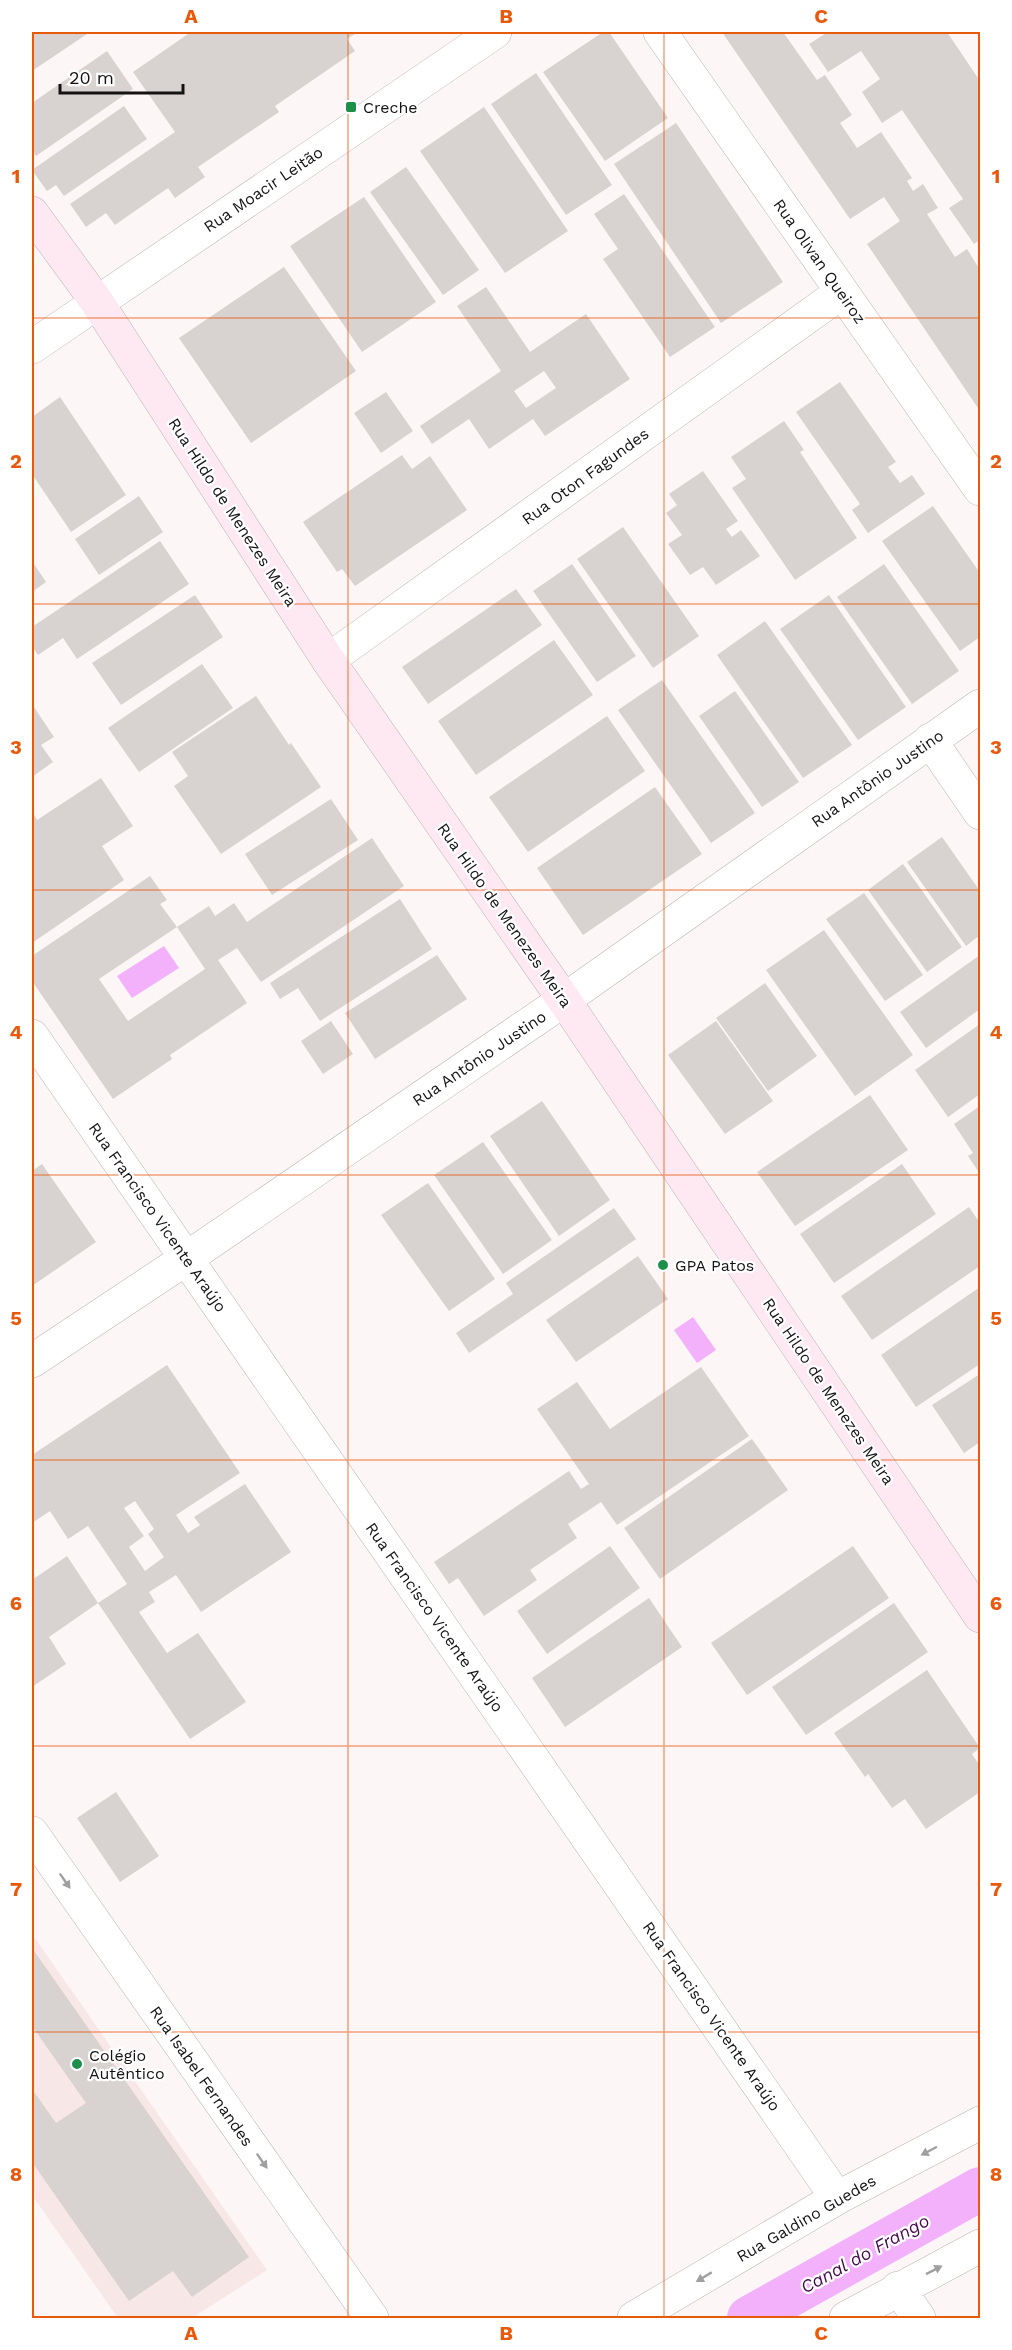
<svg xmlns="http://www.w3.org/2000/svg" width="1012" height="2350" viewBox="0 0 1012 2350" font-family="'Work Sans',sans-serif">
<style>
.built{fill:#f7e7e7}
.water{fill:#f3b1fb}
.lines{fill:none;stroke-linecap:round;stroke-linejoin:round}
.canal{stroke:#f3b1fb;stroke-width:44}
.building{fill:#d8d2d0;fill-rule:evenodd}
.street-casing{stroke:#bcb5b5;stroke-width:34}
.secondary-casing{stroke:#bcb5b5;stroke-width:34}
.street{stroke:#fff;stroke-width:33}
.secondary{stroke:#fee8f2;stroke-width:33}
.oneway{fill:#a1a0a0}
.grid{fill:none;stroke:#e8590c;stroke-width:1.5;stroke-opacity:0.55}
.poi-dot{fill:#1d8f49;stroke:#fff;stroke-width:2}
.labels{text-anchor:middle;stroke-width:4.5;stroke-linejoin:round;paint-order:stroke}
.poi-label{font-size:16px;fill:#141212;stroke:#fff;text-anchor:start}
.street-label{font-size:16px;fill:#141212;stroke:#fff}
.water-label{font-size:18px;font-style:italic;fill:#450a4d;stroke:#fff}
.neatline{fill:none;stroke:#e8590c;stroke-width:2}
.grid-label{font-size:20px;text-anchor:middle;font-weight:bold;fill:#e8590c}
</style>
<rect width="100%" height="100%" fill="#fdf6f6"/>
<path class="built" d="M 32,1934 L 267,2270 L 192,2318 L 118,2318 L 32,2195 Z"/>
<path class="water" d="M 164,946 L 179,968 L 132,998 L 117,976 Z
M 693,1317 L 716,1350 L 697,1363 L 674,1330 Z"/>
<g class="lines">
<path class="canal" d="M 749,2318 L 980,2189"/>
</g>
<path class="building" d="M 32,32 L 90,32 L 32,71 Z
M 191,32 L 358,32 L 347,39 L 355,51 L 275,106 L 279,112 L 198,167 L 205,177 L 175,198 L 168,188 L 115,225 L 106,213 L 86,227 L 70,204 L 175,132 L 133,72 Z
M 603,32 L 609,32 L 668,118 L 605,161 L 543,72 Z
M 722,32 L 783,32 L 817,80 L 825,75 L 852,115 L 840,123 L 857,148 L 881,132 L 912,178 L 907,181 L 913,191 L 923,184 L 938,208 L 927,214 L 955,257 L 967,249 L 980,270 L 980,411 L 867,244 L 900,221 L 884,197 L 850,219 Z
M 828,32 L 947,32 L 980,81 L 980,240 L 974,244 L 949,208 L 963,199 L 902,110 L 882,123 L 862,92 L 880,79 L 861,51 L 828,72 L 809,44 Z
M 107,51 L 133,89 L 36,156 L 32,150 L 32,103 Z
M 536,73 L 612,185 L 566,215 L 491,104 Z
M 124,106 L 147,139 L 64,196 L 56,185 L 47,191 L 32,170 Z
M 484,107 L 568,231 L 505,273 L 420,151 Z
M 676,123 L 783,282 L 721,323 L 614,164 Z
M 406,167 L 479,270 L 443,295 L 370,192 Z
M 624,194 L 715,327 L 670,357 L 603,259 L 618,249 L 594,214 Z
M 364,197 L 436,302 L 362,352 L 290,246 Z
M 284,267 L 356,371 L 251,443 L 179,338 Z
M 486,287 L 530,352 L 586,314 L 630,379 L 545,436 L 533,419 L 489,449 L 469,419 L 432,444 L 420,426 L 501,371 L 457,306 ZM 544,371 L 556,388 L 526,408 L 514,391 Z
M 840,382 L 896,462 L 888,467 L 900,483 L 912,475 L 925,494 L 868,533 L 852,510 L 860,504 L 796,412 Z
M 386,392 L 413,431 L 381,453 L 354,413 Z
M 60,397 L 126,495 L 71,532 L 32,474 L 32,424 L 34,422 L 32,417 Z
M 784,421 L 804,450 L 800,452 L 857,538 L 795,580 L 732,488 L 746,479 L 731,457 Z
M 402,455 L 412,469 L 430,456 L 467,510 L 355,586 L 342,569 L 337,572 L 303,522 Z
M 703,471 L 738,521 L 726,529 L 732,537 L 741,530 L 760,556 L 716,585 L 703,567 L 690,575 L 668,544 L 682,535 L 666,513 L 677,505 L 669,494 Z
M 139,496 L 163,532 L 99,575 L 75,539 Z
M 933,506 L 980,573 L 980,637 L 960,651 L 882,541 Z
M 623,527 L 699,636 L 653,668 L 577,559 Z
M 160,541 L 189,584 L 77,659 L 63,638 L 38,655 L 32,646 L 32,627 Z
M 32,561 L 46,582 L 32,592 Z
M 572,564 L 636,656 L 597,682 L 533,591 Z
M 884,564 L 959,671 L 912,704 L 837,597 Z
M 516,589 L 542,625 L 428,704 L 402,667 Z
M 195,595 L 223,637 L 121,705 L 92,663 Z
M 829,595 L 906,707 L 858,740 L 780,629 Z
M 765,621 L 852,745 L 803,778 L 717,655 Z
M 554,640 L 593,695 L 476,775 L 438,721 Z
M 202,664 L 233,708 L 139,772 L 108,728 Z
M 662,680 L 755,813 L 711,843 L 618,710 Z
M 735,691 L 799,782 L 762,807 L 699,716 Z
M 256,696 L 289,745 L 291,743 L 321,787 L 221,854 L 174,786 L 188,776 L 172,752 Z
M 32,704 L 54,737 L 41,745 L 53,762 L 32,777 Z
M 607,716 L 645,771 L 528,852 L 489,797 Z
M 101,778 L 133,826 L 102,846 L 124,880 L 32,943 L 32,811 L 37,820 Z
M 655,787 L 702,854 L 583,935 L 537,868 Z
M 331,799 L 358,840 L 272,895 L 245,854 Z
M 942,837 L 980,891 L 980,935 L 966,946 L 907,862 Z
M 372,838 L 404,886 L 261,982 L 237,948 L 218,960 L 247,1003 L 170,1055 L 172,1059 L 113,1099 L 32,981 L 32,956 L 150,876 L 167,900 L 160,904 L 177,927 L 209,906 L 215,916 L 234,903 L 247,922 ZM 177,927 L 205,969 L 128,1021 L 99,979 Z
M 903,864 L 962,947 L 927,972 L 868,890 Z
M 864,893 L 923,975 L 885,1001 L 826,919 Z
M 400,899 L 432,949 L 320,1021 L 298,988 L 280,999 L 270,983 Z
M 824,930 L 913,1055 L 855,1096 L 766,970 Z
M 437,955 L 467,999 L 375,1059 L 345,1013 Z
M 980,955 L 980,1009 L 926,1048 L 900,1012 Z
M 765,983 L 817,1056 L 768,1091 L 716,1018 Z
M 331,1021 L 353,1054 L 323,1074 L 301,1041 Z
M 716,1021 L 773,1101 L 725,1134 L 668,1055 Z
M 980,1024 L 980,1094 L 948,1117 L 915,1070 Z
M 870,1095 L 908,1150 L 795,1226 L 757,1172 Z
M 542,1101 L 610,1200 L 559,1236 L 490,1136 Z
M 980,1106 L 980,1174 L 968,1156 L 973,1153 L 954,1124 Z
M 483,1142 L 552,1240 L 503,1274 L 434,1175 Z
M 42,1164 L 96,1242 L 32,1286 L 32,1171 Z
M 902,1164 L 936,1214 L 834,1283 L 800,1234 Z
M 428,1183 L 495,1279 L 449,1311 L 381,1215 Z
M 969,1207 L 980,1223 L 980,1266 L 872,1340 L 841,1296 Z
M 614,1208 L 636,1239 L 469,1353 L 456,1333 L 513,1294 L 506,1283 Z
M 638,1256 L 668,1299 L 576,1362 L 546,1320 Z
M 980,1287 L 980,1364 L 916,1407 L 881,1355 Z
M 167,1365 L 240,1473 L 176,1515 L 188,1533 L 200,1525 L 194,1517 L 245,1484 L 291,1552 L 201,1612 L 176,1575 L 149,1592 L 155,1602 L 139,1612 L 167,1653 L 198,1633 L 246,1702 L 190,1739 L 98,1603 L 127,1584 L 88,1526 L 68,1539 L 50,1511 L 32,1523 L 32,1455 ZM 135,1501 L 154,1529 L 148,1534 L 164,1557 L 145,1571 L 129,1547 L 144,1536 L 124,1508 Z
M 701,1367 L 749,1436 L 617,1525 L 601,1502 L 568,1524 L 577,1538 L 530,1570 L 537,1580 L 484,1616 L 458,1578 L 449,1584 L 434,1562 L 569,1471 L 581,1489 L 589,1484 L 537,1409 L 577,1382 L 610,1429 Z
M 980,1374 L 980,1442 L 964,1453 L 932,1405 Z
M 752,1439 L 788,1490 L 660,1579 L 624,1528 Z
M 610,1546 L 640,1588 L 547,1654 L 517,1611 Z
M 853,1546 L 889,1598 L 747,1695 L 711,1643 Z
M 67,1556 L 98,1603 L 49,1637 L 66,1664 L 32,1687 L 32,1580 Z
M 649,1598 L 682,1647 L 565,1727 L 532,1678 Z
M 894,1603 L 928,1652 L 806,1735 L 772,1687 Z
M 927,1670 L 980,1748 L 972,1754 L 980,1766 L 980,1792 L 926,1829 L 905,1799 L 892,1808 L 868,1774 L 865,1777 L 834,1733 Z
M 116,1792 L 159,1856 L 120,1882 L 77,1818 Z
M 32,1948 L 249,2257 L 192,2297 L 173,2271 L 129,2301 L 32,2162 L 32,2089 L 56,2123 L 86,2103 L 32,2026 Z"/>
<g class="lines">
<g class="street-casing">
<path id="street" d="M 660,32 L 980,489
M 32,347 L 495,32
M 328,660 L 842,292
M 930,740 L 980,813
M 32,1036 L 837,2198
M 32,1361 L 187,1258 L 564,1000 L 980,706
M 32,1833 L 372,2318
M 898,2288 L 919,2318
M 634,2318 L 837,2198 L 980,2123
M 846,2318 L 980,2246"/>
</g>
<g class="secondary-casing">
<path id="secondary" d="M 32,213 L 97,302 L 328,660 L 564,1000 L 980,1616"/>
</g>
<use href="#street" class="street"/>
<use href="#secondary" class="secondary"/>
</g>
<defs><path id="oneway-solid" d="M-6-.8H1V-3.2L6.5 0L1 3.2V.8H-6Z" transform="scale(1.5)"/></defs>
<g class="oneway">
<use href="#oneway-solid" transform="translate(65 1881) rotate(55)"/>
<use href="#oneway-solid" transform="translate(929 2151) rotate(152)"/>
<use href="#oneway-solid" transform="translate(262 2161) rotate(55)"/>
<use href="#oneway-solid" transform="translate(934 2270) rotate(-27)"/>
<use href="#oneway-solid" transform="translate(704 2277) rotate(149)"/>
</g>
<path class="grid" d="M 348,32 L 348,2318M 664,32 L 664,2318M 32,318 L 980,318M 32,604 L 980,604M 32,890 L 980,890M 32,1175 L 980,1175M 32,1460 L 980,1460M 32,1746 L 980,1746M 32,2032 L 980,2032"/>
<g class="poi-dot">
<rect x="345" y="101" width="12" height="12" rx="3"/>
<circle cx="663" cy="1265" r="6"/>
<circle cx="77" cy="2064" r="6"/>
</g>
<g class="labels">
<g class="poi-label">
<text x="363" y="113">Creche</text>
<text x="675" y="1271">GPA Patos</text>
<text x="89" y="2061">Colégio<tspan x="89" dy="18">Autêntico</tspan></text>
</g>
<g class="street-label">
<text transform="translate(263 189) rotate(-34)" y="6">Rua Moacir Leitão</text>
<text transform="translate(820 261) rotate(55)" y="6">Rua Olivan Queiroz</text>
<text transform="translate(585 476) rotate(-36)" y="6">Rua Oton Fagundes</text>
<text transform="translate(233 512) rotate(57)" y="6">Rua Hildo de Menezes Meira</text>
<text transform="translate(877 778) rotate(-35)" y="6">Rua Antônio Justino</text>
<text transform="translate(505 915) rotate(55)" y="6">Rua Hildo de Menezes Meira</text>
<text transform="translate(479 1058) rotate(-34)" y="6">Rua Antônio Justino</text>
<text transform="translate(158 1217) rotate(55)" y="6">Rua Francisco Vicente Araújo</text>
<text transform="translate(829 1391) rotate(56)" y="6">Rua Hildo de Menezes Meira</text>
<text transform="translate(435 1617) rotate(55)" y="6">Rua Francisco Vicente Araújo</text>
<text transform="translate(712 2016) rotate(55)" y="6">Rua Francisco Vicente Araújo</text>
<text transform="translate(202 2076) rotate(55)" y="6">Rua Isabel Fernandes</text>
<text transform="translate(806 2218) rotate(-30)" y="6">Rua Galdino Guedes</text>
</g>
<g class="water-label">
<text transform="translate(865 2254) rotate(-29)" y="6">Canal do Frango</text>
</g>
</g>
<rect width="1012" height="2350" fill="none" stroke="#ffffff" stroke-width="66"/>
<path d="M60 84v9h123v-9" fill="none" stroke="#141212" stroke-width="3"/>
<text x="69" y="84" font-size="18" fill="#141212" stroke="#ffffff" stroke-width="4.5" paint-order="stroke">20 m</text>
<rect x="33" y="33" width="946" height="2284" class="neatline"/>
<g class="grid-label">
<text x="191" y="23">A</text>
<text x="506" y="23">B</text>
<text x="821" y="23">C</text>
<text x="16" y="183">1</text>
<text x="996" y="183">1</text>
<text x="16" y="468">2</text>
<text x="996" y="468">2</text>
<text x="16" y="754">3</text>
<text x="996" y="754">3</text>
<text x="16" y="1039">4</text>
<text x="996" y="1039">4</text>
<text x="16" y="1325">5</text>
<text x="996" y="1325">5</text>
<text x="16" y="1610">6</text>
<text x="996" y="1610">6</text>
<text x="16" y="1896">7</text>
<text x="996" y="1896">7</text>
<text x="16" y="2181">8</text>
<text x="996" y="2181">8</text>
<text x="191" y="2340">A</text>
<text x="506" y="2340">B</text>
<text x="821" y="2340">C</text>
</g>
</svg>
